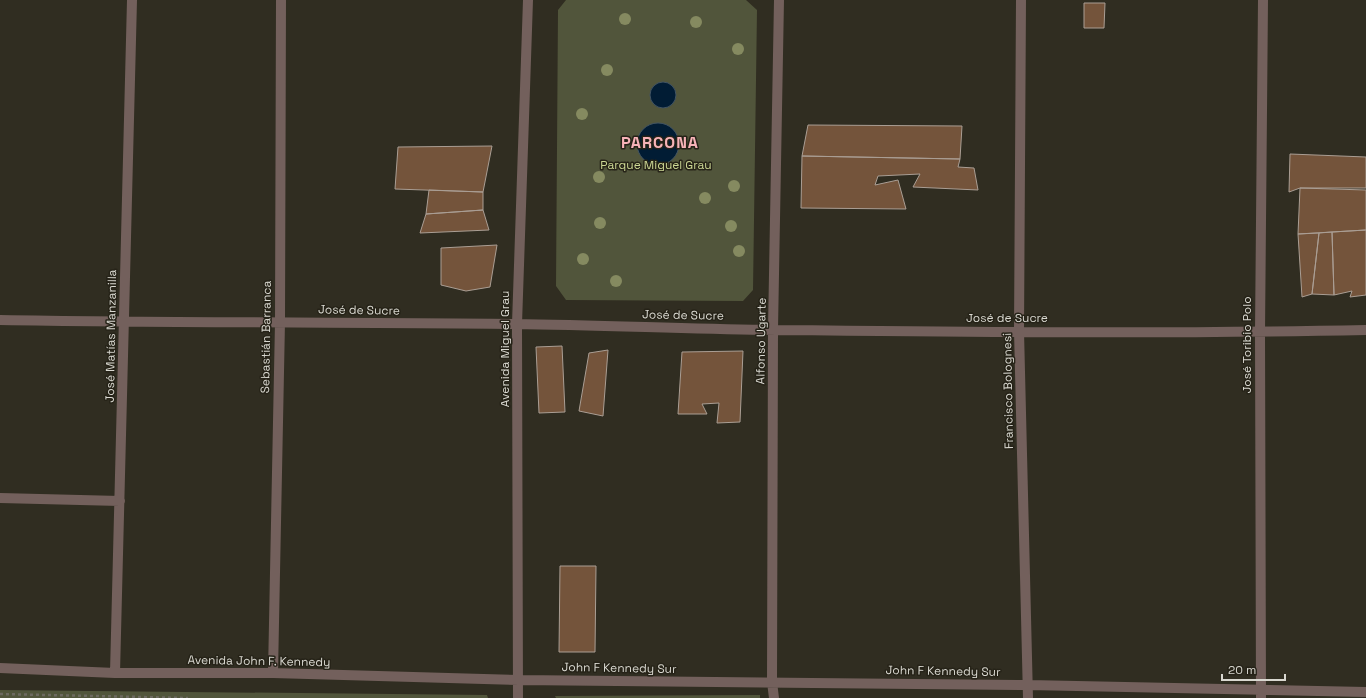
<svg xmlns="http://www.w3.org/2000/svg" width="1366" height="698" viewBox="0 0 1366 698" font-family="'Space Grotesk',sans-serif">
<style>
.green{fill:#51553b}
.water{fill:#011c34;stroke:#425463}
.building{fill:#74543b;stroke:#aa9e94}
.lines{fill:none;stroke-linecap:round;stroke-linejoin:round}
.path{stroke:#6d6a60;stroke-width:2.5;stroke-dasharray:3 3;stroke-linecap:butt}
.minor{stroke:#73605c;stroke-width:10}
.tree{fill:#858a60}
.labels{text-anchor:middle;stroke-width:3;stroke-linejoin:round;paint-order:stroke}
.park-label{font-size:12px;fill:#cbd693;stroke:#262318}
.street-label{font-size:12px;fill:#d9d8d0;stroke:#262318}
.district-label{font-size:16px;font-weight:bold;letter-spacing:1px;fill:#f7b3b8;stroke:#262318}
</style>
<rect width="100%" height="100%" fill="#302d21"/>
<path class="green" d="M 566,0 L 746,0 L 757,10 L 753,290 L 743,301 L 566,300 L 556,286 L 558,10 Z
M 0,690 L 487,695 L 488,698 L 0,698 Z
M 760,695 L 760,698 L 556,698 L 555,696 Z"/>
<path class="water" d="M650 95a13 13 0 1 1 26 0a13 13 0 1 1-26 0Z
M637 144a21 21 0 1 1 42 0a21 21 0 1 1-42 0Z"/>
<path class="building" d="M 1084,3 L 1105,3 L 1104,28 L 1084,28 Z
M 808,125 L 962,126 L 960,159 L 802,156 Z
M 492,146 L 483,192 L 395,189 L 398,147 Z
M 1290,154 L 1366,157 L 1366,188 L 1300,188 L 1289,192 Z
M 802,156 L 960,159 L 958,167 L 974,168 L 978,190 L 913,187 L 920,174 L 878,176 L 875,185 L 898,180 L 906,209 L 801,208 Z
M 1300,188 L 1366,190 L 1366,230 L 1298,234 Z
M 429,190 L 483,192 L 483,210 L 426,214 Z
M 483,210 L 489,230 L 420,233 L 426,214 Z
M 1366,230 L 1366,295 L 1350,297 L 1352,291 L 1334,295 L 1332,232 Z
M 1332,232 L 1334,295 L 1312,294 L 1319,233 Z
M 1319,233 L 1312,294 L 1302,297 L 1298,234 Z
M 497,245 L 490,287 L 466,291 L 441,285 L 441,248 Z
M 562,346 L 565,412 L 539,413 L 536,347 Z
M 608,350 L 603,416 L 579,411 L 589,353 Z
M 743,351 L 740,422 L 717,423 L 719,403 L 702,404 L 707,414 L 678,414 L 682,352 Z
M 560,566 L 596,566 L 595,652 L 559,652 Z"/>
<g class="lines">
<path class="path" d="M 0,694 L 188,698"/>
<path class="minor" d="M 1021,0 L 1019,331 L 1028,698
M 0,320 C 172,323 343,322 515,324 C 602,325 689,329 776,330 C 972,332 1169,334 1366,330
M 0,498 L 120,501
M 0,668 L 115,673 L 273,673 L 519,680 L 1028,685 L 1366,692
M 115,673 L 132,0
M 273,673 L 280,322 L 281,0
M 518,698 L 517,324 L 528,0
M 774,698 L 772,682 L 773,329 L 779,0
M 1261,698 L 1260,332 L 1263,0"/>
</g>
<g class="tree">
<circle cx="625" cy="19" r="6"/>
<circle cx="696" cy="22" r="6"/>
<circle cx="738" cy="49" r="6"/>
<circle cx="607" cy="70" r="6"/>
<circle cx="582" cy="114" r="6"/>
<circle cx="599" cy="177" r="6"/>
<circle cx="734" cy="186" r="6"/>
<circle cx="705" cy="198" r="6"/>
<circle cx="600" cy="223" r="6"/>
<circle cx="731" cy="226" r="6"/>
<circle cx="739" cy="251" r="6"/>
<circle cx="583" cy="259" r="6"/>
<circle cx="616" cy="281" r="6"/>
</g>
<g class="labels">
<g class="park-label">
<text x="656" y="169">Parque Miguel Grau</text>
</g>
<g class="street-label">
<text transform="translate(359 310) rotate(1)" y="4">José de Sucre</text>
<text transform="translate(683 315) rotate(1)" y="4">José de Sucre</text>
<text x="1007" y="322">José de Sucre</text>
<text transform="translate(111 336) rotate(-89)" y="4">José Matías Manzanilla</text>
<text transform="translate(266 337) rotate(-89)" y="4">Sebastián Barranca</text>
<text transform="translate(761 341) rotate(-89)" y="4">Alfonso Ugarte</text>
<text transform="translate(1247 345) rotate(-90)" y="4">José Toribio Polo</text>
<text transform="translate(505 349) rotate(-90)" y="4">Avenida Miguel Grau</text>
<text transform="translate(1008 391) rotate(-91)" y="4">Francisco Bolognesi</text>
<text transform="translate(259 661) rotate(1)" y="4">Avenida John F. Kennedy</text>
<text transform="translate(619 668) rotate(1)" y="4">John F Kennedy Sur</text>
<text transform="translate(943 671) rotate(1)" y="4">John F Kennedy Sur</text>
</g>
<g class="district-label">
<text x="660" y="148">PARCONA</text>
</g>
</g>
<path d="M1222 674v6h63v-6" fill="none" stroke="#d9d8d0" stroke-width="2"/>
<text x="1228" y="674" font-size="12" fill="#d9d8d0" stroke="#262318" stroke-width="3" paint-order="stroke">20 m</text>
</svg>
